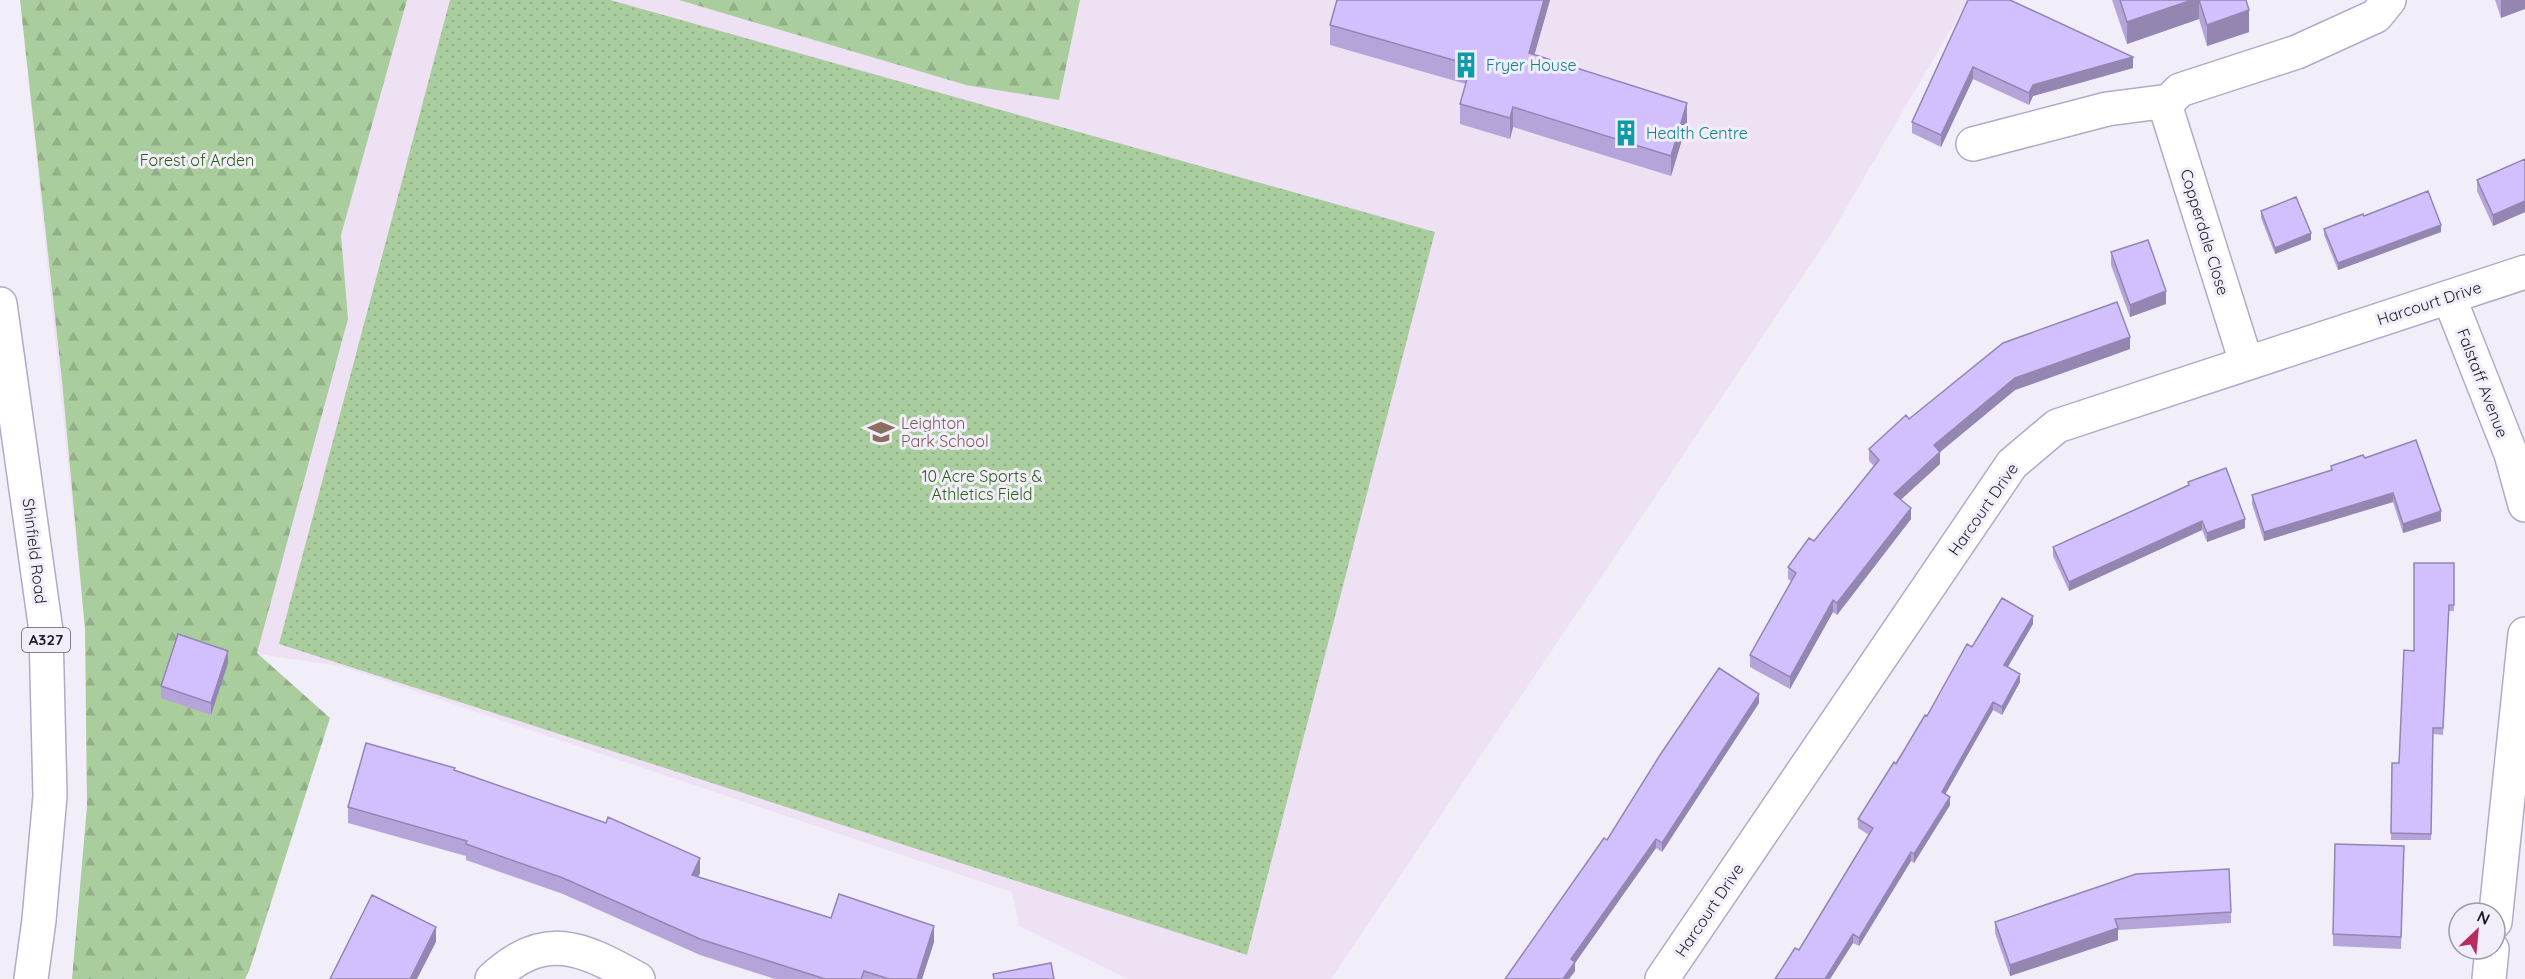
<svg xmlns="http://www.w3.org/2000/svg" width="2525" height="979" viewBox="0 0 2525 979" font-family="Quicksand,sans-serif">
<style>
.education{fill:#eee1f4}
.forest{fill:url(#forest-firs)}
.park{fill:url(#park-dots)}
.lines{fill:none;stroke-linecap:round;stroke-linejoin:round}
.minor-casing{stroke:#b2aac7;stroke-width:36}
.primary-casing{stroke:#b2aac7;stroke-width:36}
.minor{stroke:#fff;stroke-width:33}
.primary{stroke:#fff;stroke-width:33}
.wall{fill:#b5a4da}
.shaded-wall{fill:#9386b1}
.building{fill:#d2bffd;stroke:#9386b1;stroke-width:1.5}
.labels{text-anchor:middle;stroke-width:6;stroke-linejoin:round;paint-order:stroke}
.shield{fill:#f1eefa;stroke:#5d5a65;stroke-width:1.5}
.shield-label{font-size:15px;font-weight:bold;fill:#1e1a25}
.culture-label{font-size:16px;fill:#0d838f;stroke:#f1eefa;text-anchor:start}
.park-label{font-size:16px;fill:#2d5e13;stroke:#f1eefa}
.street-label{font-size:16px;fill:#1e1a25;stroke:#f1eefa}
.education-label{font-size:16px;fill:#785e54;stroke:#f1eefa;text-anchor:start}
</style>
<defs>
<pattern id="forest-firs" width="22" height="20" patternUnits="userSpaceOnUse" patternTransform="scale(1.5)"><rect width="22" height="20" fill="#aacd9d"/><path d="M5 1l3.5 6h-7zM16 11l3.5 6h-7z" fill="#92af87"/></pattern>
<pattern id="park-dots" width="8" height="8" patternUnits="userSpaceOnUse" patternTransform="scale(1.5)"><rect width="8" height="8" fill="#aacd9d"/><path d="M2 2h.1M6 6h.1" fill="none" stroke="#92af87" stroke-width="1.8" stroke-linecap="round"/></pattern>
</defs>
<rect width="100%" height="100%" fill="#f1eefa"/>
<path class="education" d="M 20,0 L 1968,0 L 1830,236 L 1331,979 L 1128,979 L 1019,926 L 1012,892 L 340,666 L 85,629 Z"/>
<path class="forest" d="M 20,0 L 407,0 L 341,235 L 348,319 L 257,653 L 330,718 L 249,971 L 245,979 L 72,979 L 87,806 L 85,629 L 62,380 Z
M 679,0 L 1080,0 L 1059,100 L 966,85 Z"/>
<path class="park" d="M 450,0 L 610,0 L 1435,232 L 1247,955 L 279,644 Z"/>
<g class="lines">
<g class="minor-casing">
<path id="minor" d="M 1973,144 L 2107,109 L 2169,101
M 2449,297 L 2511,454 L 2525,505
M 2246,362 L 2167,111 L 2169,101 L 2180,90 L 2297,52 L 2376,16 L 2389,0
M 2495,922 L 2525,634
M 492,979 C 545,929 582,948 638,979
M 1662,979 L 2012,464 L 2057,426 L 2525,272
M 2489,979 L 2492,949"/>
</g>
<g class="primary-casing">
<path id="primary" d="M 0,304 L 46,631 L 50,796 L 39,920 L 31,979"/>
</g>
<use href="#minor" class="minor"/>
<use href="#primary" class="primary"/>
</g>
<path class="wall" d="M 1337,0 L 1550,0 L 1534,55 L 1687,123 L 1671,176 L 1513,127 L 1510,139 L 1460,124 L 1460,104 L 1466,84 L 1330,45 L 1330,25 Z
M 1968,0 L 2133,68 L 2033,96 L 2029,105 L 1973,79 L 1941,147 L 1912,133 L 1912,122 Z
M 2112,0 L 2246,0 L 2249,32 L 2207,46 L 2199,19 L 2127,44 Z
M 2495,0 L 2525,0 L 2501,18 Z
M 2525,159 L 2525,212 L 2493,226 L 2477,191 L 2477,180 Z
M 2261,211 L 2311,240 L 2275,254 L 2261,218 Z
M 2364,216 L 2441,232 L 2338,270 L 2324,235 L 2324,229 Z
M 2111,252 L 2166,304 L 2130,317 L 2111,265 Z
M 2130,349 L 2015,390 L 1940,452 L 1940,464 L 1901,499 L 1911,519 L 1837,615 L 1833,612 L 1790,689 L 1750,667 L 1750,655 L 1791,581 L 1788,579 L 1788,567 L 1814,541 L 1874,466 L 1869,461 L 1869,449 L 1909,419 Z
M 2365,458 L 2441,521 L 2403,533 L 2393,502 L 2264,541 L 2252,504 L 2252,495 L 2331,471 L 2331,466 Z
M 2188,482 L 2245,528 L 2207,542 L 2202,530 L 2069,591 L 2053,556 L 2053,547 L 2188,485 Z
M 2454,563 L 2454,611 L 2449,611 L 2443,735 L 2433,734 L 2431,840 L 2391,840 L 2392,763 L 2399,763 L 2414,651 Z
M 2033,624 L 2008,667 L 2020,682 L 2002,715 L 1993,710 L 1945,794 L 1950,805 L 1914,863 L 1911,861 L 1859,946 L 1853,943 L 1830,979 L 1775,979 L 1799,950 L 1869,835 L 1858,828 L 1858,819 L 1972,647 Z
M 228,663 L 211,715 L 161,698 L 161,686 Z
M 1759,703 L 1662,852 L 1656,848 L 1575,963 L 1575,971 L 1569,979 L 1505,979 Z
M 455,770 L 700,873 L 698,877 L 831,918 L 934,942 L 922,979 L 775,979 L 700,955 L 563,894 L 466,860 L 466,856 L 348,823 L 348,807 Z
M 2404,859 L 2401,949 L 2333,946 L 2333,934 Z
M 2231,912 L 2231,923 L 2118,930 L 2118,940 L 2010,976 L 1995,933 L 1995,922 Z"/>
<path class="shaded-wall" d="M 1544,0 L 1550,0 L 1529,74 L 1529,53 Z
M 2192,0 L 2199,0 L 2199,19 L 2127,44 L 2127,22 Z
M 2501,0 L 2525,0 L 2525,9 L 2501,18 Z
M 2249,10 L 2249,32 L 2207,46 L 2207,25 Z
M 2133,57 L 2133,68 L 2033,96 L 2029,105 L 2029,93 L 2033,85 Z
M 1973,67 L 1973,79 L 1941,147 L 1941,135 Z
M 1687,103 L 1687,123 L 1671,176 L 1671,156 Z
M 1513,107 L 1513,127 L 1510,139 L 1510,118 Z
M 2525,201 L 2525,212 L 2493,226 L 2493,215 Z
M 2441,225 L 2441,232 L 2338,270 L 2338,263 Z
M 2311,233 L 2311,240 L 2275,254 L 2275,248 Z
M 2166,291 L 2166,304 L 2130,317 L 2130,305 Z
M 2130,337 L 2130,349 L 2015,390 L 1940,452 L 1940,464 L 1894,506 L 1894,494 L 1934,445 L 2015,378 Z
M 2393,493 L 2393,502 L 2264,541 L 2264,532 Z
M 1911,508 L 1911,519 L 1837,615 L 1837,603 Z
M 2441,511 L 2441,521 L 2403,533 L 2403,524 Z
M 2245,519 L 2245,528 L 2207,542 L 2207,533 Z
M 2202,521 L 2202,530 L 2069,591 L 2069,582 Z
M 1833,600 L 1833,612 L 1790,689 L 1790,677 Z
M 2033,616 L 2033,624 L 2004,673 L 2004,665 Z
M 228,651 L 228,663 L 211,715 L 211,703 Z
M 2020,674 L 2020,682 L 2002,715 L 2002,707 Z
M 1759,694 L 1759,703 L 1662,852 L 1662,843 Z
M 1993,702 L 1993,710 L 1942,800 L 1942,792 Z
M 1950,797 L 1950,805 L 1914,863 L 1914,854 Z
M 1656,839 L 1656,848 L 1575,963 L 1575,971 L 1569,979 L 1563,979 L 1571,959 Z
M 1911,852 L 1911,861 L 1859,946 L 1859,938 Z
M 700,858 L 700,873 L 692,890 L 692,875 Z
M 934,926 L 934,942 L 922,979 L 917,979 Z
M 436,927 L 436,942 L 417,979 L 410,979 Z
M 2118,928 L 2118,940 L 2010,976 L 2010,965 Z
M 1853,934 L 1853,943 L 1830,979 L 1825,979 Z"/>
<path class="building" d="M 1337,0 L 1544,0 L 1529,53 L 1687,103 L 1671,156 L 1513,107 L 1510,118 L 1460,104 L 1471,65 L 1330,25 Z
M 1968,0 L 2010,0 L 2133,57 L 2033,85 L 2029,93 L 1973,67 L 1941,135 L 1912,122 Z
M 2120,0 L 2192,0 L 2127,22 Z
M 2199,0 L 2246,0 L 2249,10 L 2207,25 Z
M 2525,159 L 2525,201 L 2493,215 L 2477,180 Z
M 2428,191 L 2441,225 L 2338,263 L 2324,229 L 2363,214 L 2364,216 Z
M 2296,197 L 2311,233 L 2275,248 L 2261,211 Z
M 2148,240 L 2166,291 L 2130,305 L 2111,252 Z
M 2117,302 L 2130,337 L 2015,378 L 1934,445 L 1940,452 L 1894,494 L 1911,508 L 1837,603 L 1833,600 L 1790,677 L 1750,655 L 1796,573 L 1788,567 L 1809,538 L 1814,541 L 1879,460 L 1869,449 L 1906,415 L 1909,419 L 2003,343 Z
M 2416,440 L 2441,511 L 2403,524 L 2393,493 L 2264,532 L 2252,495 L 2332,470 L 2331,466 L 2363,455 L 2365,458 Z
M 2226,468 L 2245,519 L 2207,533 L 2202,521 L 2069,582 L 2053,547 L 2189,485 L 2188,482 Z
M 2414,563 L 2454,563 L 2454,605 L 2449,605 L 2443,728 L 2433,728 L 2431,834 L 2391,833 L 2392,763 L 2399,763 L 2404,650 L 2414,651 Z
M 2002,598 L 2033,616 L 2004,665 L 2020,674 L 2002,707 L 1993,702 L 1942,792 L 1950,797 L 1914,854 L 1911,852 L 1859,938 L 1853,934 L 1825,979 L 1775,979 L 1795,948 L 1799,950 L 1873,828 L 1858,819 L 1894,762 L 1896,764 L 1925,715 L 1927,716 L 1967,644 L 1972,647 Z
M 178,634 L 228,651 L 211,703 L 161,686 Z
M 1719,668 L 1759,694 L 1662,843 L 1656,839 L 1571,959 L 1575,962 L 1563,979 L 1505,979 L 1604,838 L 1607,840 L 1660,755 Z
M 366,743 L 455,768 L 454,770 L 606,823 L 608,817 L 700,858 L 692,875 L 831,918 L 839,894 L 934,926 L 917,979 L 889,979 L 864,971 L 861,979 L 825,979 L 700,939 L 563,878 L 466,844 L 467,841 L 348,807 Z
M 2335,844 L 2404,846 L 2401,937 L 2333,934 Z
M 2229,869 L 2231,912 L 2115,919 L 2118,928 L 2010,965 L 1995,922 L 2136,874 Z
M 372,895 L 436,927 L 410,979 L 330,979 Z
M 1051,963 L 1054,979 L 994,979 L 993,974 Z"/>
<defs>
<g id="building-bare" transform="scale(2.07)"><path d="M-4-6H4V6H1V3H-1V6H-4ZM-2.5-4.3h1.7v1.8h-1.7ZM.8-4.3h1.7v1.8H.8ZM-2.5-1h1.7V.8h-1.7ZM.8-1h1.7V.8H.8Z" fill="#0f9aa8" stroke="#f1eefa" stroke-width="2.5" paint-order="stroke"/></g>
<g id="school-bare" transform="scale(2.07)"><path d="M0-5L7-2L0 1L-7-2ZM-4 1L0 2.5L4 1V4Q0 6-4 4Z" fill="#8d6e63" stroke="#f1eefa" stroke-width="2.5" paint-order="stroke"/></g>
</defs>
<g fill-rule="evenodd">
<use href="#building-bare" x="1466" y="65"/>
<use href="#building-bare" x="1626" y="133"/>
<use href="#school-bare" x="881" y="432"/>
</g>
<g class="labels">
<rect class="shield" x="22" y="628" width="48" height="24" rx="4.5"/>
<g class="shield-label">
<text x="46" y="645">A327</text>
</g>
<g class="culture-label">
<text x="1486" y="71">Fryer House</text>
<text x="1646" y="139">Health Centre</text>
</g>
<g class="park-label">
<text x="197" y="166">Forest of Arden</text>
<text x="982" y="482">10 Acre Sports &amp;<tspan x="982" dy="18">Athletics Field</tspan></text>
</g>
<g class="street-label">
<text transform="translate(2205 232) rotate(73)" y="6">Copperdale Close</text>
<text transform="translate(2429 303) rotate(-18)" y="6">Harcourt Drive</text>
<text transform="translate(2483 383) rotate(69)" y="6">Falstaff Avenue</text>
<text transform="translate(1983 509) rotate(-55)" y="6">Harcourt Drive</text>
<text transform="translate(35 551) rotate(83)" y="6">Shinfield Road</text>
<text transform="translate(1709 910) rotate(-56)" y="6">Harcourt Drive</text>
</g>
<g class="education-label">
<text x="901" y="429">Leighton<tspan x="901" dy="18">Park School</tspan></text>
</g>
</g>
<g transform="translate(2477 931) rotate(26)"><circle r="28" fill="#f1eefa" stroke="#9d99a5" stroke-width="1.5"/>
<path d="M0-4.5L10 22L0 15L-10 22Z" fill="#b92c60"/>
<text y="-9" font-size="16" font-weight="bold" text-anchor="middle" fill="#1e1a25">N</text>
</g>
</svg>
